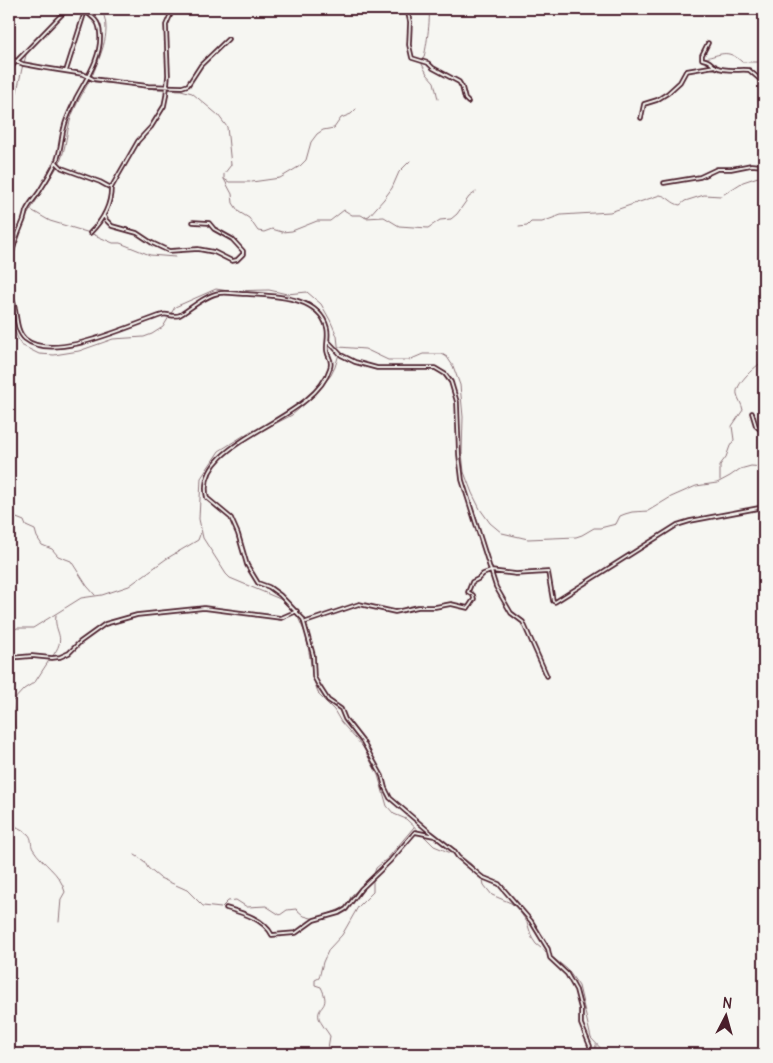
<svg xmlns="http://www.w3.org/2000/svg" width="773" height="1063" viewBox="0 0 773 1063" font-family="Delius,sans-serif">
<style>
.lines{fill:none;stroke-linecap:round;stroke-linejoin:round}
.stream{stroke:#8e747a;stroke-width:1}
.minor-casing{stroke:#4a1f2b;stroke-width:5.5}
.minor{stroke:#f6f6f2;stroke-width:2}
</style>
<rect width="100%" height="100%" fill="#f6f6f2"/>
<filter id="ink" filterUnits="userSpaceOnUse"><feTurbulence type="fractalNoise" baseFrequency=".02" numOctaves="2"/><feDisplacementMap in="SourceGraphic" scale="10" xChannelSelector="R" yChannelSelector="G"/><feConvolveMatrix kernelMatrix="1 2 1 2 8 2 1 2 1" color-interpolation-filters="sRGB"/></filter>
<g filter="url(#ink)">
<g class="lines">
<path class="stream" d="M 705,58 C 721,55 727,48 742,62 L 746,62
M 423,60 C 426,53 431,16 429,9
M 748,62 L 759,62 L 764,63
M 24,63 L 27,51
M 422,64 L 427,74 L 434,82 L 438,99
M 93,74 C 101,53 113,30 101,9
M 92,75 L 94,82 L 125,84 L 155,89 L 181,90 L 192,93 L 218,115 L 227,127 L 231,165 L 224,174 L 224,179 L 232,194 L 233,203 L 239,212 L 249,218 L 258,231 L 264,232 L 272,229 L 282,232 L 292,231 L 317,221 L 330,221 L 344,210 L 352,215 L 361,215 L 366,218 L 384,217 L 399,226 L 428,228 L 440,220 L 451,219 L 457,214 L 469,197 L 476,192
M 9,100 L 14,98 L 16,96 L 23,64
M 224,179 L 229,182 L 250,182
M 252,182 L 280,178 L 300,166 L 306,160 L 311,142 L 317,134 L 323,130 L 334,128 L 341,118 L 351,114 L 356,109
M 31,210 L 50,221 L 90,233 L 113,243 L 120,243 L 150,255 L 175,257
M 26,217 L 59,164 C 65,151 66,138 69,125 C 73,108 83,93 91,78
M 365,217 L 369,216 L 384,199 L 392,188 L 399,172 L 410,161
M 519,227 L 527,226 L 531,222 L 542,222 L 561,215 L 610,212 L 660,195 C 668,196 672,204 680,205 L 685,201 L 704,195 L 721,196 L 743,182 L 764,175
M 9,257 L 16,232 L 21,225
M 9,319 L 21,345 L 39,354 L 54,355 L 79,351 L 113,339 L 144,337 L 152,334 L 163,327 L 175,307 L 216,289 L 228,291 L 269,290 L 287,294 L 307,292 L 321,304 L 330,320 L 337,336 L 339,354 L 335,367 L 331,375 L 315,395 L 292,415 L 263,430 L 251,431 L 219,451 L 201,478 L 199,519 L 203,538 L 226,574 L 230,578 L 280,599 L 297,615 L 306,635 L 314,681 L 319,695 L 334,710 L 341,722 L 363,747 L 378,775 L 387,806 L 394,814 L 406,819 L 420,832
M 339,347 L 365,349 L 388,360 L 409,360 L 423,354 L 442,354 L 447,357 L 453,366 L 460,385 L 463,417 L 462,453 L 464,472 L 472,493 L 480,509 L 490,523 L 502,533 L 528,539 L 576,537 L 582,535 L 594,528 L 600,528 L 616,524 L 620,516 L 625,514 L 632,512 L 648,511 L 671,497 L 696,486 L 717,483 L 730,476 L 740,469 L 751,466 L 764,467
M 720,480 L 720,465 L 726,457 L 730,446 L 734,440 L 732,426 L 743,410 C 742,404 738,399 737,394 C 735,385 753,368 761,363 L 764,338
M 9,515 L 24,521 L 26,526 L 35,530 L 37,537 L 42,545 L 52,549 L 58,556 L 71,561 L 87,586 L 95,595
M 9,633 L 17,628 L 33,628 L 81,598 L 102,595 L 129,586 L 166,559 L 198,540 L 201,532
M 51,658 C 69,636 53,634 56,615
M 9,744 L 15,729 L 12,702 L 24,689 L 35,682 L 50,659
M 9,822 C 15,827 23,829 28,834 C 33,839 30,844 33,849 C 43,865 60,872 65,892 L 61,899 L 59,922
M 423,835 L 434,846 L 463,858 L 471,864 L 482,876 L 484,885 L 492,895 L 511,903 L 518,909 L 527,922 L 532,938 L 536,944 L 567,969 L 579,986 L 591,1038 L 606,1054
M 135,855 L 144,861 L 148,868 L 160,878 L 187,890 L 203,906 L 221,908 L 228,901 L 236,900 L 247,907 L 266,906 L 280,915 L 287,910 L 296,909 L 304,916 L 315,919 L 346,907 L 352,895 L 373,877
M 327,1054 L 330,1036 C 327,1031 321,1024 319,1018 C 316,1005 332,1009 321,987 L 315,985 L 315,980 L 319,978 L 323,962 L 329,949 L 342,935 L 358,907 L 373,892 L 373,877 L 376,868 L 388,858 L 414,827
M 595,1054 L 596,1045"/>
<g class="minor-casing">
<path id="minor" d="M 84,9 C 92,19 99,18 100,34 C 102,57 86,79 76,98 C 72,108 66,118 64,128 C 61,139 61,149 57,160 C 52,171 46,181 39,192 C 35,198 29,204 26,211 C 25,215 24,220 22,224 C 13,246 6,267 10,291 C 11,297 14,303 15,309 C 17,319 17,332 25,339 C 54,363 130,325 162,315 C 168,313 173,318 180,315 C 190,309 207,294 220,293 C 228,292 239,294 247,294 C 274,296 319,296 327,328 C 329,336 326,343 327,351 C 328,358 333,360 330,368 C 314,423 192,439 207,498 L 231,518 L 238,534 L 247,565 L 258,583 L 269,587 L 280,595 L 303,619 L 313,655 L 314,677 L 319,686 L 328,700 L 341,709 L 345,719 L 363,742 L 382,776 L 385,788 L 390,798 L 431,833 L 454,851 L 458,857 L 482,877 L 499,884 L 531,921 L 548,949 L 550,958 L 567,974 L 576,990 L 581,1009 L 581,1024 L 590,1046 L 589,1054
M 407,9 L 410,22 L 409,45 L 412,58 L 428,63 L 433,68 L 459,82 L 462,87 L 465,99 L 468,102
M 708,43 L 702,55 L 702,59 C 712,61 709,63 716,67 C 726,72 739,69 749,70 L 764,83
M 9,58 L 23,64 L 45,68 L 83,74 L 93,79 L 148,86 L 182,87 L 188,85 L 201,65 L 228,39
M 9,69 L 67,9
M 66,71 L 85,11
M 641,118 L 644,104 L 657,100 L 668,93 L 680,82 L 686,71 L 715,66
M 56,162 L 62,168 L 100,182 L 111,188 C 111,205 102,221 90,233
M 664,183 L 700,177 L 717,169 L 731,169 L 751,165 L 764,166
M 111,188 L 138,141 L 151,127 L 164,106 L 166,96 L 168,75 L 166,25 L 173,9
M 104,216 L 106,220 L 112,226 L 137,233 L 152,243 L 169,251 L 198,249 L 214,252 L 232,261 L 237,260 L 243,254 L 243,251 L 232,239 L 214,229 L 209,223 L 193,222
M 328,341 L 341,355 L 355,362 L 377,368 L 435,368 L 445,374 L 451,382 L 457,402 L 459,455 L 462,480 L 496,587 L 511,613 L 523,622 L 547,676
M 752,413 L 756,426 L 764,433
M 306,622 L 359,604 L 395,612 L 418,607 L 435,607 L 451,604 L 468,608 L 474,599 L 473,595 L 468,592 L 472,582 L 478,579 L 483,574 L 491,571 L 516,574 L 548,572 L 553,601 L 555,602 L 677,525 L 690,521 L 764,507
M 9,658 L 32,656 L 52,658 L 60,657 L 69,653 L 80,642 L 105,624 L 137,615 L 204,608 L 281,618 L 297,611
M 226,908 C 243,913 264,919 272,935 L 296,933 L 314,920 L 339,913 L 346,909 L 361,889 L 390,861 L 415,832 L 434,836"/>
</g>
<use href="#minor" class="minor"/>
</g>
</g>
<rect width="773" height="1063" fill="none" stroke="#f6f6f2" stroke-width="30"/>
<rect x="15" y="15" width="743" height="1033" fill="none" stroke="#4a1f2b" stroke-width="2" filter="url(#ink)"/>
<g transform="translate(726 1016) rotate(6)" stroke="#f6f6f2" stroke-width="4" paint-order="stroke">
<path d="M0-4L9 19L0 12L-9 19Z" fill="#4a1f2b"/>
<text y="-8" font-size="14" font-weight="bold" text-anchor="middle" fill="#4a1f2b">N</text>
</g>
</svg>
